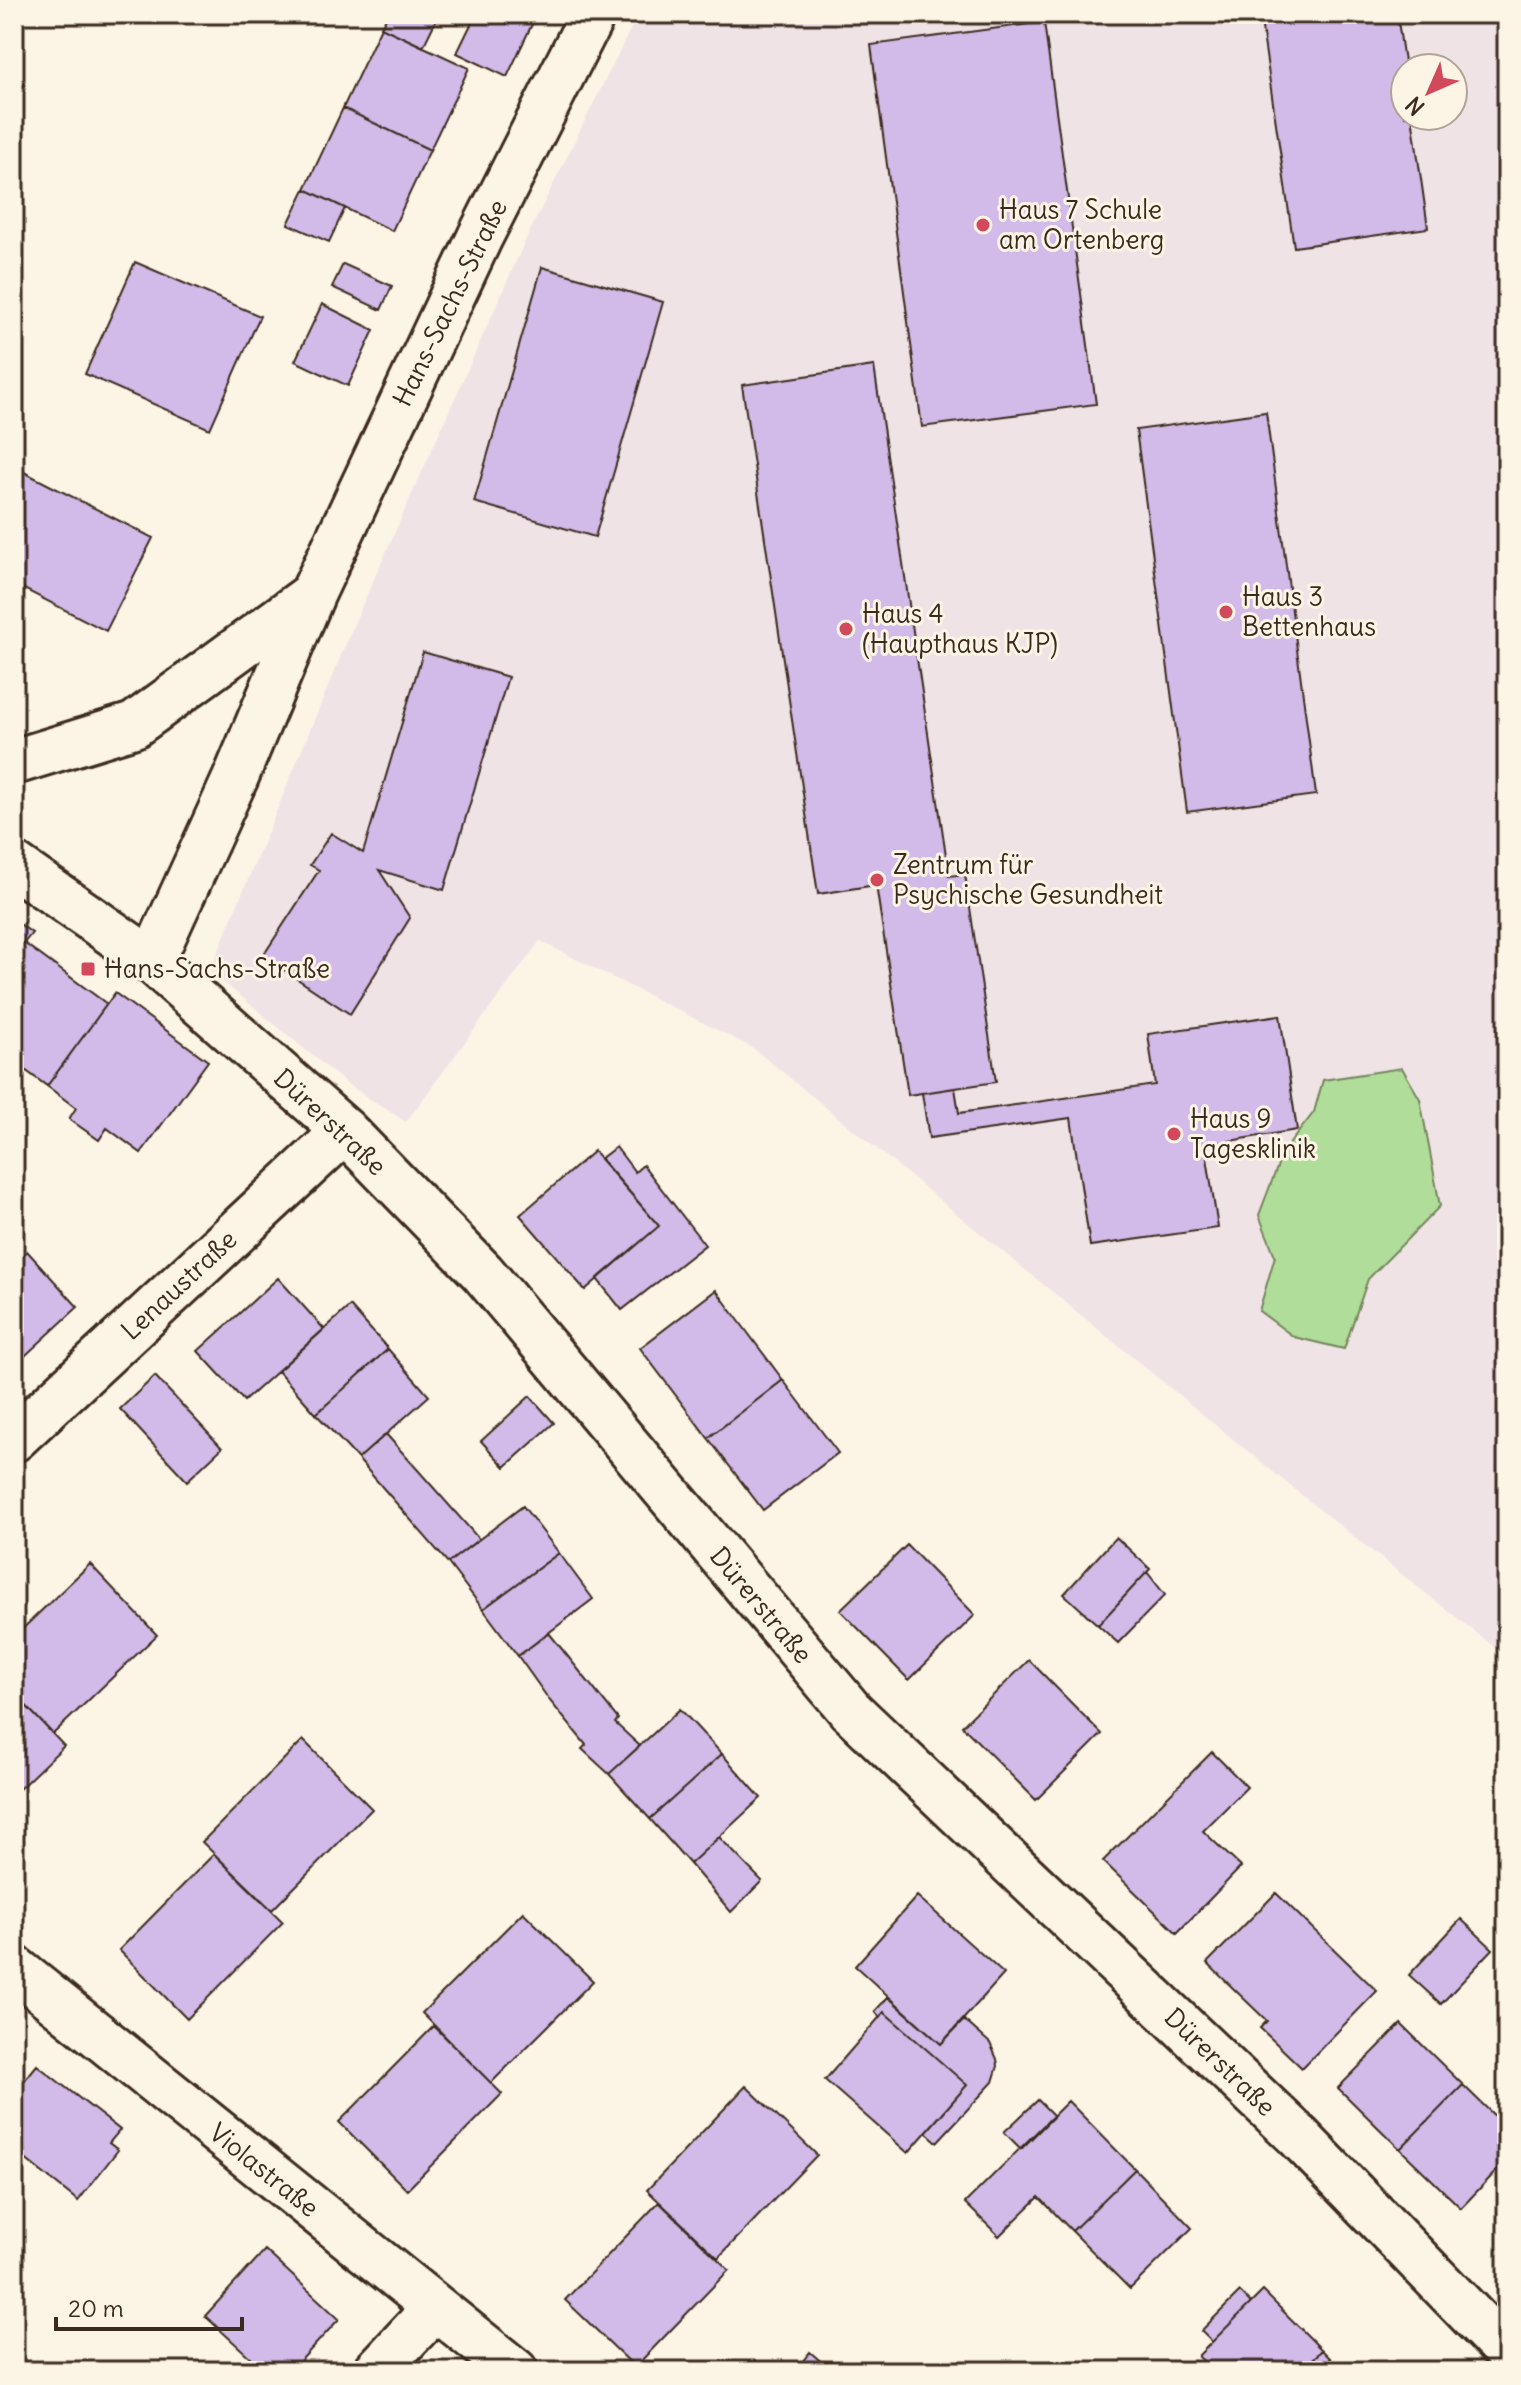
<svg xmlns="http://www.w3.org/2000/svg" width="1521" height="2385" viewBox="0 0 1521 2385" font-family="Delius,sans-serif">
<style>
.built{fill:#efe3e6;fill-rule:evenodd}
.green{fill:#b1dd9b;stroke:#76845c;stroke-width:2}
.building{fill:#d2bae9;stroke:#3b2a1e;stroke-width:2}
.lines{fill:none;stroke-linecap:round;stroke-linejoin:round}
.street-casing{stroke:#3b2a1e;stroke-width:50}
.street{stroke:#fcf5e5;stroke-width:44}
.poi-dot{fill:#d1495b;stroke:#fcf5e5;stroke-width:3}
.labels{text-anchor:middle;stroke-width:6;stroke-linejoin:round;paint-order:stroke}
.poi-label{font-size:26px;fill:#3b2a1e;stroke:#fcf5e5;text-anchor:start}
.street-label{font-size:26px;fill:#3b2a1e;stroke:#fcf5e5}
</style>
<rect width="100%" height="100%" fill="#fcf5e5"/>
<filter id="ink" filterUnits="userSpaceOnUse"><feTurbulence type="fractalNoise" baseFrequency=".0125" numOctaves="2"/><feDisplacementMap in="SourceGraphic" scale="16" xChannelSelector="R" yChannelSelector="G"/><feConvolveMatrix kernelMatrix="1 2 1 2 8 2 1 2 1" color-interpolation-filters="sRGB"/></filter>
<g filter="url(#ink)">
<path class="built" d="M 638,14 L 1507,14 L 1507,1657 L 1320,1510 L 753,1048 L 540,941 L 406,1122 L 347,1084 L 210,971 L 357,617 L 526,239 ZM 1405,68 L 1453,68 L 1453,116 L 1405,116 Z"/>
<path class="green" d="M 1402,1068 L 1420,1099 L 1440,1206 L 1368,1279 L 1344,1349 L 1294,1337 L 1259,1311 L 1275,1256 L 1259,1215 L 1283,1152 L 1314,1112 L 1323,1080 Z"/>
<path class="building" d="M 388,14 L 439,14 L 423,47 L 381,27 Z
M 476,14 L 526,14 L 535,18 L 507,77 L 457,53 Z
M 1260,14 L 1397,14 L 1405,68 L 1405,116 L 1412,116 L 1428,228 L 1294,247 Z
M 1044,22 L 1096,404 L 922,427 L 871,45 Z
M 381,27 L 469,68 L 430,150 L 343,108 Z
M 343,108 L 430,150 L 392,231 L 305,189 Z
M 305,189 L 345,208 L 329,242 L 288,224 Z
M 135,262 L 260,316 L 210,429 L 85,374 Z
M 343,264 L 392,286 L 381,310 L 332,287 Z
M 542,267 L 663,302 L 595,537 L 474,502 Z
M 322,304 L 374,330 L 348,386 L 295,361 Z
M 874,366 L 949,876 L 965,874 L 996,1082 L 908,1095 L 876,885 L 818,894 L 742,385 Z
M 1266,412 L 1316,795 L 1187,812 L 1136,430 Z
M 14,467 L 153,538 L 106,631 L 14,584 Z
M 423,652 L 508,677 L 444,890 L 379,870 L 410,918 L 350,1014 L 263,956 L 319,870 L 310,865 L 331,833 L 363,853 Z
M 14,920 L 32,933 L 24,943 L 107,1004 L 47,1086 L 14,1062 Z
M 115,993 L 208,1061 L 141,1153 L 107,1128 L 99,1140 L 69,1119 L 76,1108 L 47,1086 Z
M 1280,1015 L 1297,1130 L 1205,1145 L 1218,1228 L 1090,1246 L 1071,1118 L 929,1138 L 922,1093 L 955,1088 L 959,1113 L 1155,1085 L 1148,1034 Z
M 616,1147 L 635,1172 L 643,1165 L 705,1245 L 622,1310 L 597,1279 L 659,1226 L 600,1159 Z
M 594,1151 L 659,1226 L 585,1290 L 520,1215 Z
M 27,1251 L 78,1307 L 14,1366 L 14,1263 Z
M 278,1278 L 324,1329 L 244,1401 L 198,1351 Z
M 716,1290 L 783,1380 L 708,1438 L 640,1348 Z
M 350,1306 L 388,1349 L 316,1414 L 278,1371 Z
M 388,1349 L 429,1396 L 358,1459 L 316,1414 Z
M 155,1376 L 222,1448 L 187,1481 L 120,1409 Z
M 783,1380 L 838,1453 L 763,1510 L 708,1438 Z
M 530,1396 L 554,1423 L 505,1467 L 481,1441 Z
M 386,1434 L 479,1539 L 448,1563 L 358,1459 Z
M 523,1506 L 559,1553 L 483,1609 L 448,1563 Z
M 1116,1537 L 1150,1569 L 1098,1625 L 1064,1594 Z
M 907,1545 L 975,1615 L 909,1680 L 840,1610 Z
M 559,1553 L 593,1599 L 518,1656 L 483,1609 Z
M 90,1564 L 157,1635 L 53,1734 L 14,1693 L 14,1637 Z
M 1147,1572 L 1165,1595 L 1118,1643 L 1098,1625 Z
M 549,1633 L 618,1719 L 615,1723 L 640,1746 L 609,1774 L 582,1749 L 586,1745 L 550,1701 L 518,1656 Z
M 1029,1660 L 1102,1734 L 1036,1800 L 962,1726 Z
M 14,1693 L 64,1746 L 14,1794 Z
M 680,1709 L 722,1754 L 650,1819 L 609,1774 Z
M 303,1740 L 372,1809 L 272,1910 L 202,1842 Z
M 1212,1752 L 1247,1787 L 1203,1831 L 1241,1867 L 1177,1933 L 1103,1861 Z
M 722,1754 L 761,1798 L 690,1864 L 650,1819 Z
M 719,1837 L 762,1881 L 731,1912 L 690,1864 Z
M 214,1854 L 283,1922 L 187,2019 L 119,1950 Z
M 1276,1893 L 1377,1991 L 1302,2068 L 1260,2028 L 1267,2021 L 1207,1963 Z
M 917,1896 L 1004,1974 L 941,2044 L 855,1966 Z
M 523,1912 L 593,1981 L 491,2083 L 422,2013 Z
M 1461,1919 L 1493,1949 L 1441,2004 L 1409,1975 Z
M 888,1997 L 941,2044 L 964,2020 L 990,2043 L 997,2059 L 998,2066 L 993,2082 L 937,2142 L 926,2132 L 967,2085 L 884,2012 L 880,2018 L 875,2011 Z
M 884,2012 L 967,2085 L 908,2153 L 825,2080 Z
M 1401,2024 L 1463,2085 L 1400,2149 L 1338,2088 Z
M 434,2026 L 502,2094 L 407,2190 L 339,2122 Z
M 37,2065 L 120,2130 L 109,2143 L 118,2150 L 78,2201 L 14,2150 L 14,2093 Z
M 1463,2085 L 1507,2128 L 1507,2160 L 1461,2208 L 1400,2149 Z
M 746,2086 L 817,2155 L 718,2258 L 647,2190 Z
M 1038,2100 L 1054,2116 L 1021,2149 L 1004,2132 Z
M 1068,2101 L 1135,2169 L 1072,2231 L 1039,2197 L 999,2236 L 965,2203 Z
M 1135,2169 L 1192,2228 L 1130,2289 L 1072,2231 Z
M 659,2202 L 729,2270 L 635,2367 L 565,2300 Z
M 265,2250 L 339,2319 L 291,2371 L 265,2371 L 205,2316 Z
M 1263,2291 L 1322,2350 L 1301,2371 L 1214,2371 L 1198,2356 Z
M 1240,2292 L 1251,2303 L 1212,2342 L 1201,2331 Z
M 1322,2350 L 1343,2371 L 1301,2371 Z
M 810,2352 L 832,2371 L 795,2371 Z"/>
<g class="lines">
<g class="street-casing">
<path id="street" d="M 14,762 L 134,725 L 312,595
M 14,865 L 152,961 L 345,1131 L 483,1273 L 850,1710 L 1298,2136 L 1507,2352
M 152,961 L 235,779 L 312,595 L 480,237 L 593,14
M 14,1439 L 345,1131
M 14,1968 L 515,2371
M 376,2371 L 435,2308"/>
</g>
<use href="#street" class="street"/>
</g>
</g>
<g class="poi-dot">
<circle cx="983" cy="225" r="8"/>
<circle cx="1226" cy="612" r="8"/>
<circle cx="846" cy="629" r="8"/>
<circle cx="877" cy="880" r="8"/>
<rect x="80" y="961" width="16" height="16" rx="4"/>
<circle cx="1174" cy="1134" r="8"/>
</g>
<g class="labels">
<g class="poi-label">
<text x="999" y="219">Haus 7 Schule<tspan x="999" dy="30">am Ortenberg</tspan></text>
<text x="1242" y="606">Haus 3<tspan x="1242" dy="30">Bettenhaus</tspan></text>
<text x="862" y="623">Haus 4<tspan x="862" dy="30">(Haupthaus KJP)</tspan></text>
<text x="893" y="874">Zentrum für<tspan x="893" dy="30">Psychische Gesundheit</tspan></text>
<text x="104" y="978">Hans-Sachs-Straße</text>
<text x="1190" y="1128">Haus 9<tspan x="1190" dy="30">Tagesklinik</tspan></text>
</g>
<g class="street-label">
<text transform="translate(450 303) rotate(-64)" y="9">Hans-Sachs-Straße</text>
<text transform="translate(330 1122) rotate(43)" y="9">Dürerstraße</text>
<text transform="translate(179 1285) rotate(-43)" y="9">Lenaustraße</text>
<text transform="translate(761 1605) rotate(50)" y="9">Dürerstraße</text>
<text transform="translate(1220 2062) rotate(44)" y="9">Dürerstraße</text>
<text transform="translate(264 2170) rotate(39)" y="9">Violastraße</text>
</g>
</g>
<rect width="1521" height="2385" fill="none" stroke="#fcf5e5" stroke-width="48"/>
<rect x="24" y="24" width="1473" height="2337" fill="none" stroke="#3b2a1e" stroke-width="3" filter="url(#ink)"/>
<g transform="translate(1429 92) rotate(225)"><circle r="38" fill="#fcf5e5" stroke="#afa495" stroke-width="2"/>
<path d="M0-6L14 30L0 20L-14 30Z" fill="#d1495b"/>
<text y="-12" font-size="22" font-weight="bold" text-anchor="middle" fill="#3b2a1e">N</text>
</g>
<path d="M56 2317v12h186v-12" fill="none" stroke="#3b2a1e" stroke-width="4"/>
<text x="68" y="2317" font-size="24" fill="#3b2a1e" stroke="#fcf5e5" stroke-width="6" paint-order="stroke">20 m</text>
</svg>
